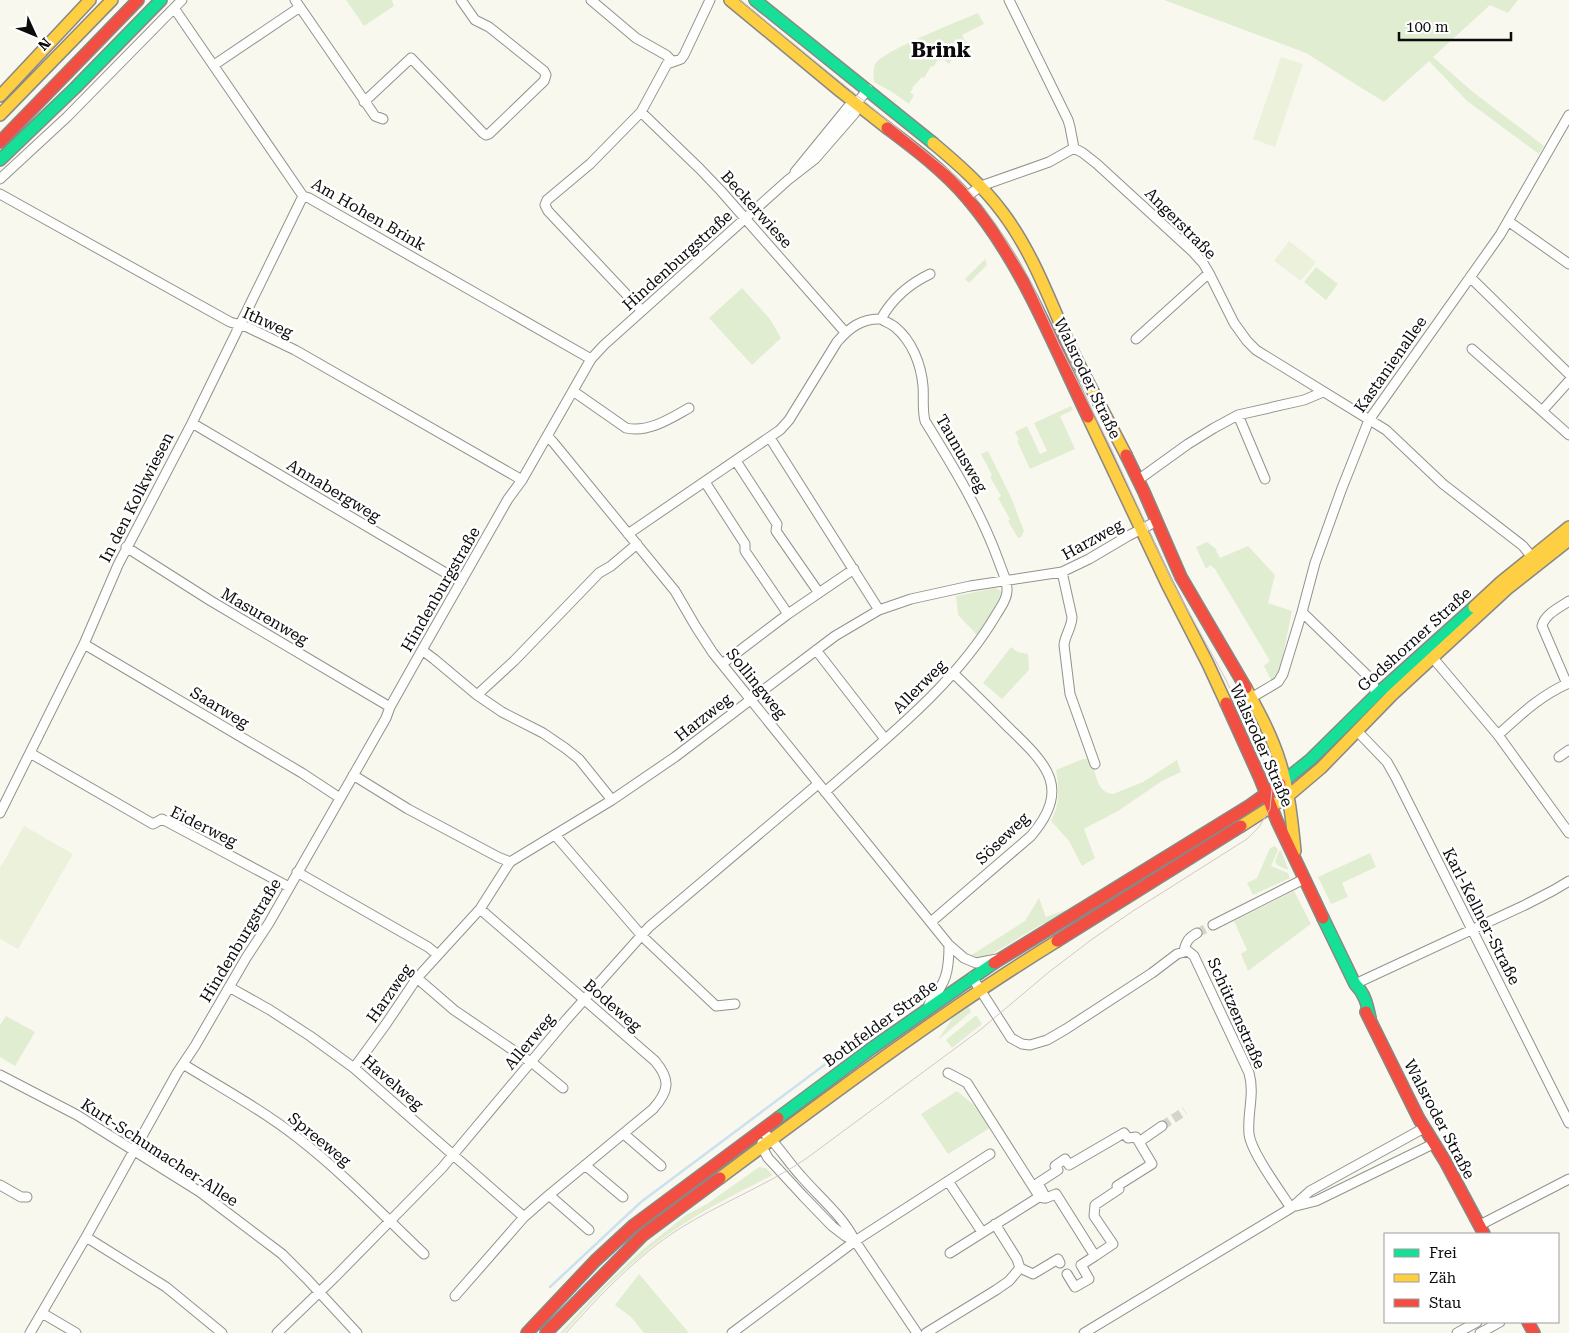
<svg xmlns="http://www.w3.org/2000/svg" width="1569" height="1333" viewBox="0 0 1569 1333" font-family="'Roboto Serif',serif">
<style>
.green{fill:#e1edd1}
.pitch{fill:#ebf1da}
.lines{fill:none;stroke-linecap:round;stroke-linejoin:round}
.stream{stroke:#c9e1f0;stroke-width:2.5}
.street-tunnel{stroke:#d5d4cd;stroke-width:9;stroke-dasharray:9 4.5;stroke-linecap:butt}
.street-casing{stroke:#92928e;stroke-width:11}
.fast-casing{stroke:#898884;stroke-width:14}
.slow-casing{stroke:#898884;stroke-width:14}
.jam-casing{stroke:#898884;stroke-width:14}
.street{stroke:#fefefd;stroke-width:9}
.fast{stroke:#16e098;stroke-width:11}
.slow{stroke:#ffcf43;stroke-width:11}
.jam{stroke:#f24e42;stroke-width:11}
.tram{stroke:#d4c6c4;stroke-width:1}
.labels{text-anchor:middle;stroke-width:5;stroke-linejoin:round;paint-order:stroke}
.street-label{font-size:16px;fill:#0b0b0b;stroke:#fff}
.district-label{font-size:21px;font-weight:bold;fill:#0b0b0b;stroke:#fff}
</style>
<rect width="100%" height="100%" fill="#f9f8ef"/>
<path class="green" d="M 346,0 L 392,0 L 394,6 L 364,26 Z
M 1164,0 L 1518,0 L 1508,13 L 1490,5 L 1433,57 L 1473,92 L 1544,146 L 1539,154 L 1467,101 L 1429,61 L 1384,102 L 1306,53 Z
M 978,13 L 984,24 L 962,35 L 972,53 L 965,48 L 956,56 L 955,55 L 949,64 L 942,58 L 940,61 L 938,60 L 933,67 L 931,66 L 924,78 L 922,77 L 912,88 L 913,89 L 910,92 L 914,95 L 909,104 L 892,92 L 874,82 C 874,76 872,68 876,63 C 885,50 959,21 978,13 Z
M 985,259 L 987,265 L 969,283 L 965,279 Z
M 1316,267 L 1338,284 L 1326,300 L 1304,282 Z
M 742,288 L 770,319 L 781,338 L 752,365 L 709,318 Z
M 1071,406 L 1073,410 L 1060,416 L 1075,449 L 1030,469 L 1017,441 L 1019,440 L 1015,432 L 1027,426 L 1040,454 L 1047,451 L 1034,423 Z
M 988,451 L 1010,495 L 1024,531 L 1021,537 L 1018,538 L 1008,521 L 1010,519 L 998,498 L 1001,496 L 990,477 L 992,475 L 981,454 Z
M 1207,542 L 1215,548 L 1220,558 L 1248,546 L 1275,575 L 1268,603 L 1292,611 L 1279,675 L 1272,682 L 1264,666 L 1270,661 L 1215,569 L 1210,565 L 1206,569 L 1196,547 Z
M 995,588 L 1001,591 L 1001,597 L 979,637 L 958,615 L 956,596 Z
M 1011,647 L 1018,652 L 1028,654 L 1029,670 L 1002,699 L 983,683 Z
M 1083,759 L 1087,759 L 1092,762 C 1096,774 1097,793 1113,794 L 1143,782 L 1177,760 L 1181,772 L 1162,781 L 1118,811 L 1084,829 L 1095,858 L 1082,866 L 1069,841 L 1051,821 C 1060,804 1059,788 1056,770 Z
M 1275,846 L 1278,850 L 1271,866 L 1288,873 L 1290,878 L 1253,895 L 1247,883 L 1257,878 L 1270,848 Z
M 1281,850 L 1288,869 L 1288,870 L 1277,865 L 1275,861 L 1279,851 Z
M 1370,853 L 1376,867 L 1342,883 L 1348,897 L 1331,904 L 1318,877 Z
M 1294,891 L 1311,924 L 1248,971 L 1241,954 L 1247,950 L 1234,921 Z
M 1039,898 L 1046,917 L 1068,909 L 1078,903 L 1079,906 L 1055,920 L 1042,924 L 987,957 L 977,959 L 970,956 L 1025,921 Z
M 969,1007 L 971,1012 L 938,1040 L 953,1017 Z
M 6,1016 L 35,1032 L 15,1066 L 0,1057 L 0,1025 Z
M 975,1016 L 977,1016 L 982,1024 L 952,1048 L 946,1040 Z
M 957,1091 L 975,1106 L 990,1128 L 948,1154 L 921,1114 Z
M 759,1167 L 766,1168 L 773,1175 C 741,1191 709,1207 679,1227 C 636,1256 598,1294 564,1333 L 560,1333 L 599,1291 L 641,1251 L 686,1215 L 707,1204 Z
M 639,1274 L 689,1333 L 644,1333 L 631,1317 L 615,1305 Z"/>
<path class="pitch" d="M 1281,57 L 1303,64 L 1275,147 L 1253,139 Z
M 1289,241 L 1316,262 L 1301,281 L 1274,261 Z
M 24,826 L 73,854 L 18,949 L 0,939 L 0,868 Z"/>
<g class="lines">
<path class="stream" d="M 550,1287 L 641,1202 L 930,986"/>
<path class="street-tunnel" d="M 1197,933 L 1213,925
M 1162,1126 L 1185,1111"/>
<g class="street-casing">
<path id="street" d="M 295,0 L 375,116 L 383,119
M 591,0 L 636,38 L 666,55 L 672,61
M 1009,0 L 1068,120 L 1070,127 L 1074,148
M 174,8 L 303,196 L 309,198 L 591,359
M 214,65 L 300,7
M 364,102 L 411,58 L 483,133 L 486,135 L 489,134 L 544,81 L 546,75 L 544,71 L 489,27 L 475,20 L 461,0
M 641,112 L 700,169 L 721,191 L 845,332
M 1074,148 L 1083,153 L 1097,164 L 1193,252 L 1203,263 L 1209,273 L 1234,323 L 1247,341 L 1256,350 L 1386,430 L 1443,484 L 1523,546 L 1531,556
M 795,172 L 848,107 L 856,104
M 0,179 L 67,117 L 182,0
M 0,194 L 230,322 L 247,327 L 295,350 L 522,480
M 966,197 L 981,186 L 1049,162 L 1074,148
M 1508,221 L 1569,264
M 1470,277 L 1569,374
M 642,311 L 548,211 L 545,205 L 547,200 L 590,164 L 641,112 L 667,64 L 681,59 L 684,55 L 710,0
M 1136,339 L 1209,273
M 1472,349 L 1569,435
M 573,391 L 626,428 C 649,433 671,418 689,408
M 1542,411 L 1569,381
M 1238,415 L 1265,479
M 192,423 L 461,582
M 547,436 L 553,442 L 675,591 L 696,627 L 713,653 L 949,945 L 964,958 L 976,963 L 997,959
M 770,438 L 879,610
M 736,461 L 777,524 L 776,531 L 819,593
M 1138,480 L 1188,444 L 1214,428 L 1238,415 L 1304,400 L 1323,392
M 705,482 L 745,544 L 745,551 L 788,614
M 628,534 L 780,430 L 789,420 L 837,342 C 849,328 862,318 881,319 C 892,299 909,284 930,274
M 126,547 L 211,601 L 390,707
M 1062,572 L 1072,617 C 1072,627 1065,635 1064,645 L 1070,694 L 1095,764
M 1302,612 L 1371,679 L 1373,683 L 1376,695
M 84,644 L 302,773 L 340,798
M 422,650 L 434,659 L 477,695 L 502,712 L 543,733 L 565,748 L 579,759 L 612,800
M 816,650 L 885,739
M 1433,658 L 1498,735 L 1569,833
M 722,664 L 788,614 L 854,569
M 1567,684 L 1542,626 C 1545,614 1559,608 1569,601
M 477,695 L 514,661 L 599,573 L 611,566 L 637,544
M 1251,698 L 1278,682 L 1283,674 L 1302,612 L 1315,563 L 1342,488 L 1369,420 L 1500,235 L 1569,115
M 1357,731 L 1387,762 L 1396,778 L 1569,1123
M 1498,735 C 1520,715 1541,695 1569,683
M 30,753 L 153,824 L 162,819 L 289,887
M 1559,757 L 1569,750
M 353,775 L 408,809 L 498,857 L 510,862
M 825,792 C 885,739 955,685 996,615 C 1000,608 1007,600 1007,591 C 1008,582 1002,571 999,562 C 981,512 953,466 925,421 C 922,409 924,398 923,386 C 921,364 912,341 895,327 C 891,324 886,322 881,319
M 0,813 L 84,644 L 118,565 L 192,423 L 303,196
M 555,835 L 642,936 L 716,1006 L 735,1004
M 297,872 L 428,947 L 438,955
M 931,922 L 1031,836 C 1073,787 1045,763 1008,727 C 990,709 972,691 953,673
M 1213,925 L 1304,879
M 1184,951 C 1186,942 1188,938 1197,933
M 972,977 L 1011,1038 L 1022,1044 L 1030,1045 L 1047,1040 L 1066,1029 L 1152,973 L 1177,954 L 1188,951 L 1194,956 L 1249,1073 C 1255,1094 1247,1113 1249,1134 C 1251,1152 1280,1191 1291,1208
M 417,978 L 454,1010 L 535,1065 L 563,1088
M 1355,984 L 1525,905 L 1554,890 L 1569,881
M 229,987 L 270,1010 L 310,1036 L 354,1068 L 524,1217
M 929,1004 C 946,982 949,973 949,945
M 183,1064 C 222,1088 262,1110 298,1138 C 343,1173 383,1215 424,1254
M 354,1068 L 386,1024 L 417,978 L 480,909 L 510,862 L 612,800 L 675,757 L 835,636 L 879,610 L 911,599 L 970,586 L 1062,572 L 1089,559 L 1128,536 L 1157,521
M 948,1073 L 967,1083 L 1039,1196
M 0,1075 L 77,1115 L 200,1192 L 282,1254 L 307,1279 L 357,1333
M 761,1130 C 777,1143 787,1161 801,1176 C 819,1197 843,1216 855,1241 L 917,1333
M 1124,1133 L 1128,1138 L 1136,1137 L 1152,1164 L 1117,1186 L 1119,1189 L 1095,1205 L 1094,1216 L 1113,1244 L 1095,1256 L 1056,1194 L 1046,1198 L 1038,1183 L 1058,1170 L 1055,1166 L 1065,1159 L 1069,1165 Z
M 624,1134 L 661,1166
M 1139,1142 L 1162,1126
M 762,1143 L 762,1147 L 768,1158 L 804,1197 L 832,1226 L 845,1236 L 855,1241
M 585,1165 L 623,1197
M 948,1181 L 982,1232
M 0,1185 L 21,1197 L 27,1197
M 549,1195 L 589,1230
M 1296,1206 L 1316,1201 L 1433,1144
M 995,1224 L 1017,1259 L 1020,1268
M 1480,1225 L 1569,1179
M 86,1237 L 166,1287 L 222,1333
M 950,1253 L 1039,1197 L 1044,1198
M 1020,1268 L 1033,1274 L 1058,1259 L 1060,1263
M 1067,1274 L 1075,1287 L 1089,1279 L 1081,1265 L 1095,1256
M 455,1296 L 524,1217 L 549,1195 L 653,1109 C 669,1091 671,1080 655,1061 L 480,909
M 42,1313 L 76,1333
M 30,1333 L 86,1237 L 177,1073 L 195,1046 L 246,958 L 269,923 L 386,718 L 390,707 L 422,650 L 508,499 L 522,480 L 591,359 L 604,345 L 788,180 L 815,159 L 855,113 L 856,104 L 868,89
M 277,1333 L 335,1277 L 442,1168 L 566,1020 L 649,927 L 818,784
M 732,1333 L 855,1241 L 990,1154
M 926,1333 L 996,1290 L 1009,1281 L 1020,1268
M 1084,1333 L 1291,1208 L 1310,1191 L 1424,1128
M 1457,1333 L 1477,1322
M 1480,1333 L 1500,1322"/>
</g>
<g class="fast-casing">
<path id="fast" d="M 755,0 L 933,143
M 0,160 L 75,88 L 161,0
M 1280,784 L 1310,760 L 1376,695 L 1474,607
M 1323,918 L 1355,984 C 1365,994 1367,1004 1370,1018
M 778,1118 L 872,1048 L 994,963"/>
</g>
<g class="slow-casing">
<path id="slow" d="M 730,0 L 840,91 L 887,128
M 0,96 L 90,0
M 0,115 L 112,0
M 933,143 C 958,164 983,186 1003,213 C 1033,253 1050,301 1070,346 C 1088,383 1107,418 1126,455
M 1088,417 L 1167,584 L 1208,664 L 1226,703
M 1474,607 L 1501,582 L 1569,527
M 1246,688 C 1259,712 1272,736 1280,762 C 1289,791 1292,821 1295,851
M 1241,826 L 1288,796 L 1321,768 L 1392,695 L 1507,589 L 1569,540
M 720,1178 C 830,1096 940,1013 1057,941"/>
</g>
<g class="jam-casing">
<path id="jam" d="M 887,128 C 915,149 944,171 967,198 C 1021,261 1052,342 1088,417
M 0,142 L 138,0
M 1126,455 L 1144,492 L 1181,577 L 1246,688
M 1226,703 L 1259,776 L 1277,821 L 1323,918
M 1057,941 L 1241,826
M 994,963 L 1249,806 L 1280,784
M 1366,1012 L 1419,1119 L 1445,1161 L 1484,1234
M 1528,1322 L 1534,1333
M 527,1333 L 595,1261 L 634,1225 L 778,1118
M 546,1333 L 642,1236 L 720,1178"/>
</g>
<use href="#street" class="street"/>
<use href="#fast" class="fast"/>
<use href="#slow" class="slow"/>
<use href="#jam" class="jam"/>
<path class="tram" d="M 566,1333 C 598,1297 638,1255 679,1229 C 720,1203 766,1186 807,1158 L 980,1030 L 1049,972 L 1091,940 L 1133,911 L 1247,839 L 1259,827 L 1270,809 L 1272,789 L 1268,772 L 1259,749 L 1225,678 L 1175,587 L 1111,448 L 1060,346 L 1029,278 L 997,226 L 981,204 L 952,173 L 740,0"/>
</g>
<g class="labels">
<g class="street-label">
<text transform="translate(757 209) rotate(48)" y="6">Beckerwiese</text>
<text transform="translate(369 214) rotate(30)" y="6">Am Hohen Brink</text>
<text transform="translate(1181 223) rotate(45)" y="6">Angerstraße</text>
<text transform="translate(677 260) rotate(-42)" y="6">Hindenburgstraße</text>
<text transform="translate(268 322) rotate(24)" y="6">Ithweg</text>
<text transform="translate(1390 364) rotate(-55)" y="6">Kastanienallee</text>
<text transform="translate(1088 378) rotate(64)" y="6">Walsroder Straße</text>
<text transform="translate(962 453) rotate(60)" y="6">Taunusweg</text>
<text transform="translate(334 490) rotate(31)" y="6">Annabergweg</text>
<text transform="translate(136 497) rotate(-63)" y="6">In den Kolkwiesen</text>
<text transform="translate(1092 539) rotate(-29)" y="6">Harzweg</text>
<text transform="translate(440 589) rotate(-60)" y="6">Hindenburgstraße</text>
<text transform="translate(265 616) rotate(30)" y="6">Masurenweg</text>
<text transform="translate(1414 639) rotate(-42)" y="6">Godshorner Straße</text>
<text transform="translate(757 683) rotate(51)" y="6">Sollingweg</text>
<text transform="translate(919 686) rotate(-45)" y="6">Allerweg</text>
<text transform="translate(220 707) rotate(31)" y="6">Saarweg</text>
<text transform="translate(703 717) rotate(-38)" y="6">Harzweg</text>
<text transform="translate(1262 745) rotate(66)" y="6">Walsroder Straße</text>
<text transform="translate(204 826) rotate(26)" y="6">Eiderweg</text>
<text transform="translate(1002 838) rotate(-44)" y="6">Söseweg</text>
<text transform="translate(1482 916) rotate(63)" y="6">Karl-Kellner-Straße</text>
<text transform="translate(240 940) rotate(-59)" y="6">Hindenburgstraße</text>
<text transform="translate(389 993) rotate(-55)" y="6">Harzweg</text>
<text transform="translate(613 1005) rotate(41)" y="6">Bodeweg</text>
<text transform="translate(1237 1013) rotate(66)" y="6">Schützenstraße</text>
<text transform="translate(880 1023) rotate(-36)" y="6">Bothfelder Straße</text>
<text transform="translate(529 1041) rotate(-50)" y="6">Allerweg</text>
<text transform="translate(393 1082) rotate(41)" y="6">Havelweg</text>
<text transform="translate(1440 1119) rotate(62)" y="6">Walsroder Straße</text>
<text transform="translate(320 1139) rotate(39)" y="6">Spreeweg</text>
<text transform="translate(160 1152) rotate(33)" y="6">Kurt-Schumacher-Allee</text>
</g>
<g class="district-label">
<text x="941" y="57">Brink</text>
</g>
</g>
<rect x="1384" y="1233" width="175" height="90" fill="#ffffff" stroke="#9d9d9d"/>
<rect x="1394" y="1249" width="25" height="8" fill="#16e098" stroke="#9d9d9d"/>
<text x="1429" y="1258" font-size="15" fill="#0b0b0b">Frei</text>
<rect x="1394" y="1274" width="25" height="8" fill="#ffcf43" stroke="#9d9d9d"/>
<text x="1429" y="1283" font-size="15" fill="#0b0b0b">Zäh</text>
<rect x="1394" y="1299" width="25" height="8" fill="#f24e42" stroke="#9d9d9d"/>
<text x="1429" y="1308" font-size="15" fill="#0b0b0b">Stau</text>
<g transform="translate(35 35) rotate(134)" stroke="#ffffff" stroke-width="4" paint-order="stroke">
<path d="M0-4L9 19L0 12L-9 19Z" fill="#0b0b0b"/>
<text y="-8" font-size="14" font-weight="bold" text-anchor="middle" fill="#0b0b0b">N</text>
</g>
<path d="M1399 32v8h112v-8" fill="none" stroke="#0b0b0b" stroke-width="2.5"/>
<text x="1406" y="32" font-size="15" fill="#0b0b0b" stroke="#ffffff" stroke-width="4" paint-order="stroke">100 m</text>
</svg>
